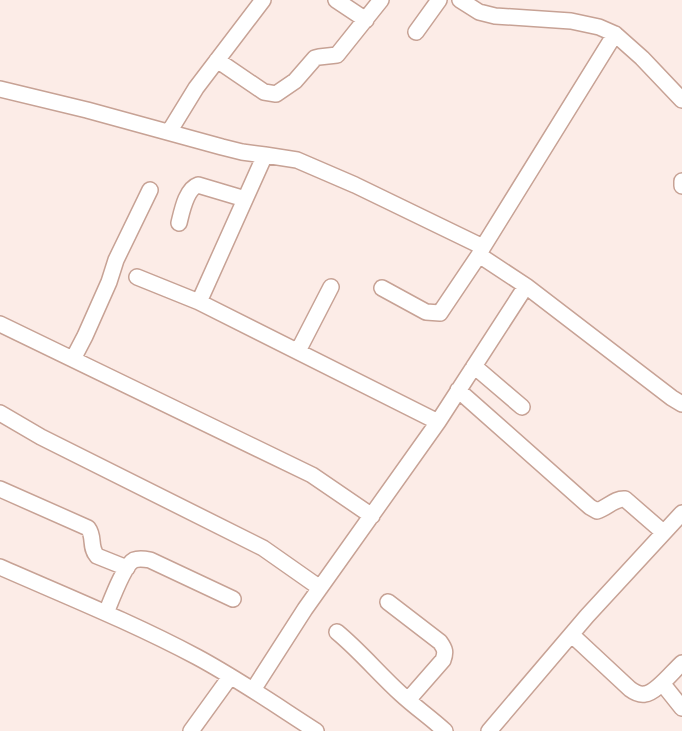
<svg xmlns="http://www.w3.org/2000/svg" width="682" height="731" viewBox="0 0 682 731" font-family="Overpass,sans-serif">
<style>
.lines{fill:none;stroke-linecap:round;stroke-linejoin:round}
.street-casing{stroke:#c7a295;stroke-width:18}
.street{stroke:#fff;stroke-width:15}
</style>
<rect width="100%" height="100%" fill="#fcece7"/>
<g class="lines">
<g class="street-casing">
<path id="street" d="M 336,0 L 366,20
M 460,0 L 479,12 L 495,16 L 571,21 L 599,27 L 615,34 L 642,58 L 682,100
M 416,32 L 439,0
M 217,60 L 264,92 L 276,94 L 295,81 L 315,58 L 319,57 L 337,55 L 381,0
M 0,89 L 87,110 L 222,147 L 242,152 L 265,155
M 169,132 L 196,88 L 263,0
M 682,181 L 682,186
M 179,223 C 182,211 186,189 198,185 L 245,199
M 137,277 L 199,302
M 526,286 L 672,398 L 682,404
M 382,288 L 426,312 L 440,313 L 444,307 L 479,255 L 483,247 L 615,34
M 0,324 L 312,475 L 372,516
M 298,351 L 331,287
M 73,359 L 85,336 L 109,282 L 116,260 L 150,190
M 474,366 L 522,407
M 458,390 L 590,507 L 597,511 C 607,508 615,498 625,499 L 663,532
M 0,413 L 41,437 L 263,548 L 320,588
M 438,422 L 526,286 L 479,255
M 0,489 L 88,528 C 95,537 89,547 97,556 L 127,568
M 0,567 C 66,596 133,623 197,657 C 238,679 277,706 316,731
M 388,602 L 440,642 C 445,649 446,652 443,660 L 408,700
M 106,613 C 111,601 124,565 134,560 C 139,558 145,559 150,560 L 233,599
M 337,632 C 360,651 379,674 401,694 C 415,707 431,718 445,731
M 572,635 L 630,689 C 634,692 639,695 645,694 C 656,693 673,671 682,663
M 662,683 L 682,708
M 253,690 L 305,609 L 438,422 L 199,302 L 265,155 L 297,160 L 355,185 L 483,247
M 191,731 L 230,677
M 489,731 L 587,616 L 682,513"/>
</g>
<use href="#street" class="street"/>
</g>
</svg>
